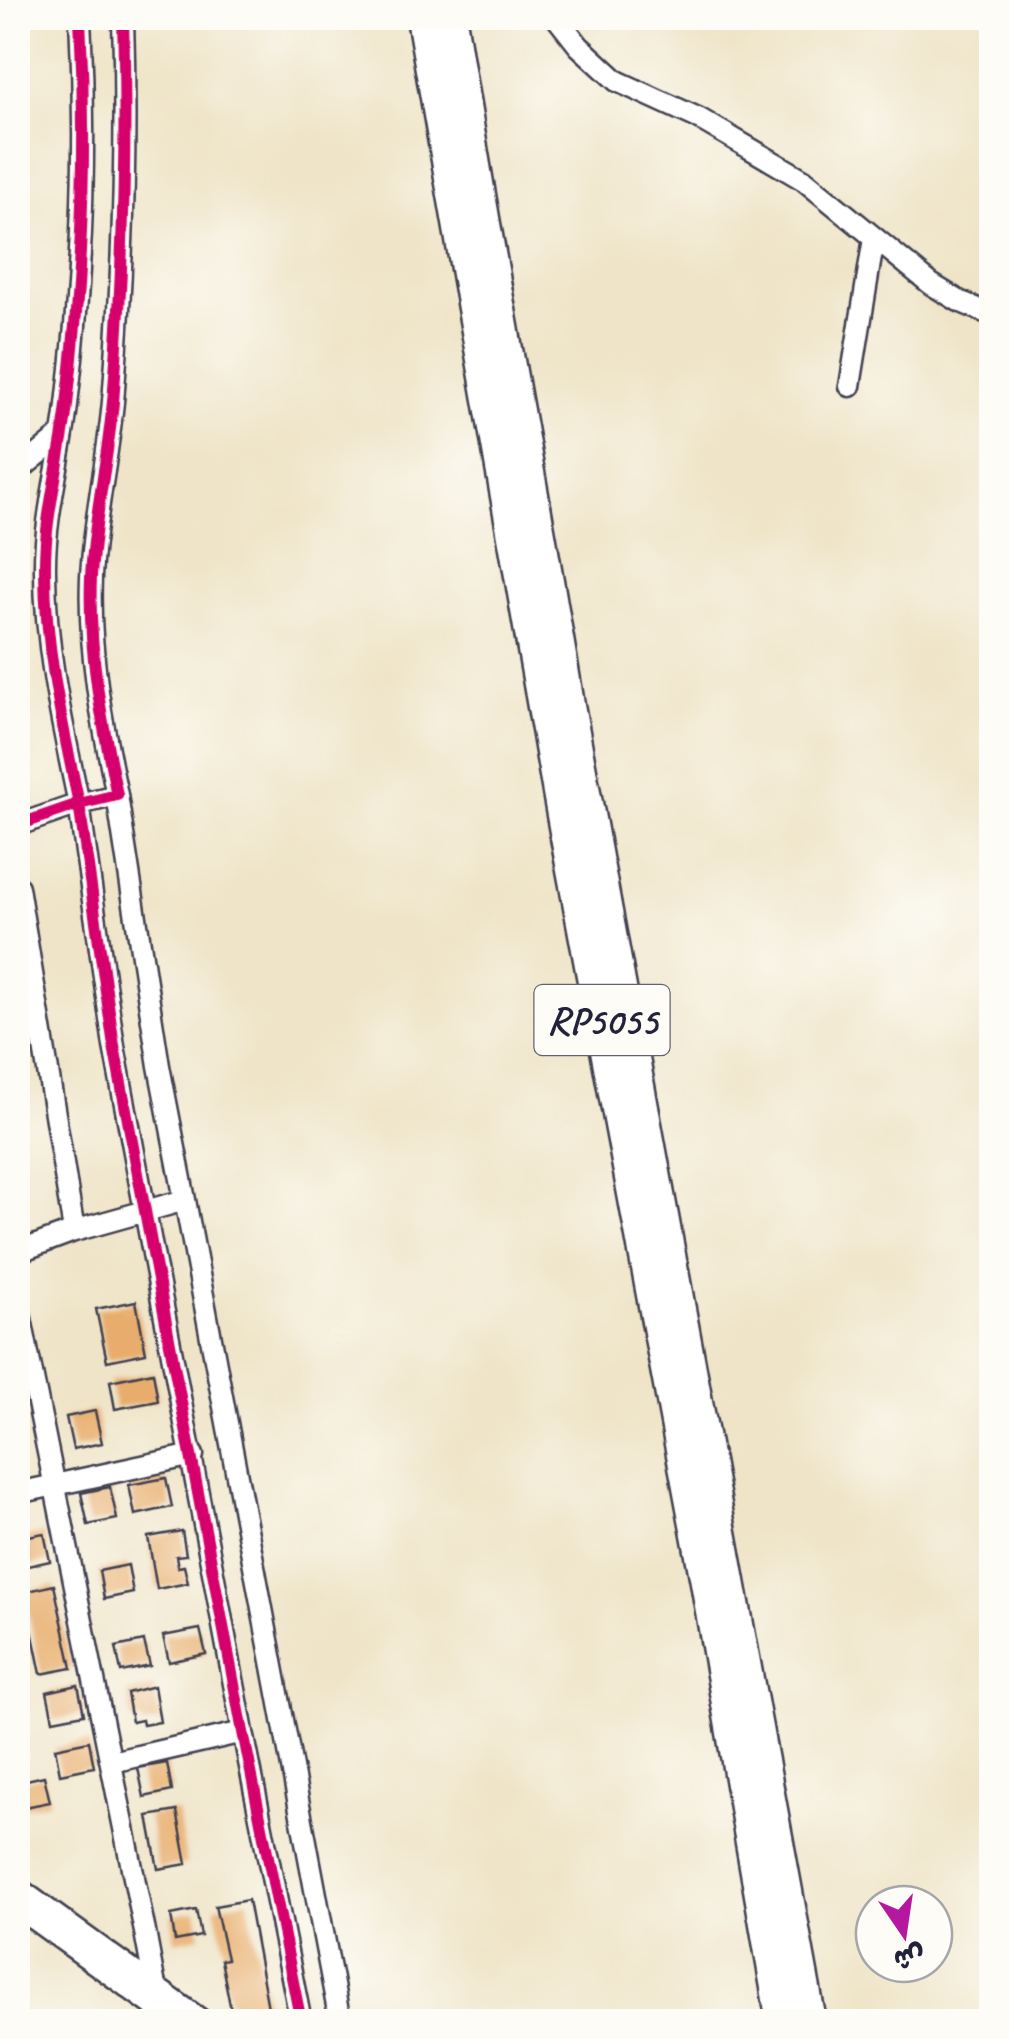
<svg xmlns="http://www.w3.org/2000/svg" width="1009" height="2039" viewBox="0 0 1009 2039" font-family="Caveat,'Playpen Sans Arabic',sans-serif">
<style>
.building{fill:#e8ad6c}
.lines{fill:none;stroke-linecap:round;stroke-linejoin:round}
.minor-casing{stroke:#413f50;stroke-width:25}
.highway-casing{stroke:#413f50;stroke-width:35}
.minor{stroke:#fff;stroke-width:20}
.highway{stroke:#fff;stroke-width:30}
.cycleway-casing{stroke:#fdfcf7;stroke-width:19}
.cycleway{stroke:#d6006c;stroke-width:12}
.labels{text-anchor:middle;stroke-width:8;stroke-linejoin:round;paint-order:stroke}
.shield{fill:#fdfcf7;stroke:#646373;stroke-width:2.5}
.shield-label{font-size:40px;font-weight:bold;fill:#22223b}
</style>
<rect width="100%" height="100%" fill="#fdfcf7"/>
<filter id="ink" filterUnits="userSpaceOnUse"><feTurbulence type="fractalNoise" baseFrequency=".01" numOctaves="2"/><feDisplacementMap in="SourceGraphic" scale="20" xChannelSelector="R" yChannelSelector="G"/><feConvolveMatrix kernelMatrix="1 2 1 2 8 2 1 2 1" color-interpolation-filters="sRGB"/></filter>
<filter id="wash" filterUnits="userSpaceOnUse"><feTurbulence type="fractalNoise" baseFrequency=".0048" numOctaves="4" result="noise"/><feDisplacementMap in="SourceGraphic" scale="40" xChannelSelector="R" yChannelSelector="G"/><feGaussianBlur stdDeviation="2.25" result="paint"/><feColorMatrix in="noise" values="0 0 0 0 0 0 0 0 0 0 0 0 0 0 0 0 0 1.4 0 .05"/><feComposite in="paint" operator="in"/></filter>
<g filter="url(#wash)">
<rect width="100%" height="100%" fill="#efe4c7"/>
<g id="blocks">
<path class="building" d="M 136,1301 L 146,1353 L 107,1361 L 96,1309 Z
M 153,1372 L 158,1401 L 115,1409 L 110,1381 Z
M 95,1411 L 102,1443 L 73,1449 L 66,1417 Z
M 166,1478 L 172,1507 L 135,1515 L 129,1485 Z
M 110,1487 L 117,1519 L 88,1525 L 81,1493 Z
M 182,1531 L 186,1555 L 176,1556 L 178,1567 L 184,1566 L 188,1583 L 157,1589 L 148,1537 Z
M 44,1533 L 50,1561 L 19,1568 L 18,1538 Z
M 128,1565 L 133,1593 L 104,1599 L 99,1571 Z
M 54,1585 L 72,1668 L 41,1674 L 24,1592 Z
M 200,1629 L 206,1654 L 169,1662 L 163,1636 Z
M 144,1641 L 150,1666 L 121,1672 L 116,1647 Z
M 78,1685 L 84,1714 L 53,1720 L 47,1692 Z
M 154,1686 L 160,1722 L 143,1725 L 142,1720 L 132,1722 L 127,1693 Z
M 89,1741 L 94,1767 L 60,1774 L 55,1748 Z
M 167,1763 L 172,1791 L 144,1797 L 138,1768 Z
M 44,1776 L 50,1802 L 20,1808 L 18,1782 Z
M 177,1811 L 187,1864 L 158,1869 L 148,1816 Z
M 248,1900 L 268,2008 L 232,2015 L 221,1960 L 227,1959 L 215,1906 Z
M 196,1910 L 201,1936 L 175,1941 L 171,1915 Z"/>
</g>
</g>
<g filter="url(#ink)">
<use href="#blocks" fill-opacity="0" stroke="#413f50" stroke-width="2.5"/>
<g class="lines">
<g class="minor-casing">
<path id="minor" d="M 80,18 C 87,147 82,277 67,405 C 61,461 44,515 45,571 C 45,650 63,727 79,804 L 117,795 C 102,722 88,652 91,577 C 94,514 110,452 114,389 C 123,265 127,142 123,18
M 557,18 L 579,46 L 617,81 L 698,118 L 804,180 L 931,284 L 959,301 L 992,315
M 850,386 L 874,238
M 18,471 L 62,435
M 117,795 L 159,1066 L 185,1200
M 18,825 L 79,804 L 114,1046 L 243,1732 L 301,2022
M 18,887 L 74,1231
M 18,1252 L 74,1231 L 185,1200 L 340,2022
M 18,1304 L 145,1932 L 155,1986 L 149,2002
M 18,1493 L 193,1455
M 112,1762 L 243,1732
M 18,1888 L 204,2022
M 18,1908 L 176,2022"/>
</g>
<g class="highway-casing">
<path id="highway" d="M 422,18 L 565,832 L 706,1582 L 782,2022
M 451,18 C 486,248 532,476 569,705 L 811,2022"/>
</g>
<use href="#minor" class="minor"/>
<use href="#highway" class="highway"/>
<g class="cycleway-casing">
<path id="cycleway" d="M 80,18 C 87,147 82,277 67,405 C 61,461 44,515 45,571 C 45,650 63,727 79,804 L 117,795 C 102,722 88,652 91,577 C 94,514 110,452 114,389 C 123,265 127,142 123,18
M 18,825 L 79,804 L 114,1046 L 243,1732 L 301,2022"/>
</g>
<use href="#cycleway" class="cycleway"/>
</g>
</g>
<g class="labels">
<rect class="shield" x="534.5" y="985" width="135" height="70" rx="8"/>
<g class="shield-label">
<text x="602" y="1034">RP5055</text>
</g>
</g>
<rect width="1009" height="2039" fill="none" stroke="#fdfcf7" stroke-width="60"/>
<g transform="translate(904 1934) rotate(167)"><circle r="48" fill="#fdfcf7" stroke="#a5a5ac" stroke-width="2.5"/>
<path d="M0-8L18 38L0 25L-18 38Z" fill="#b5179e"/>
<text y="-15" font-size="28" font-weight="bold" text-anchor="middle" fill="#22223b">ش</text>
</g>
</svg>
